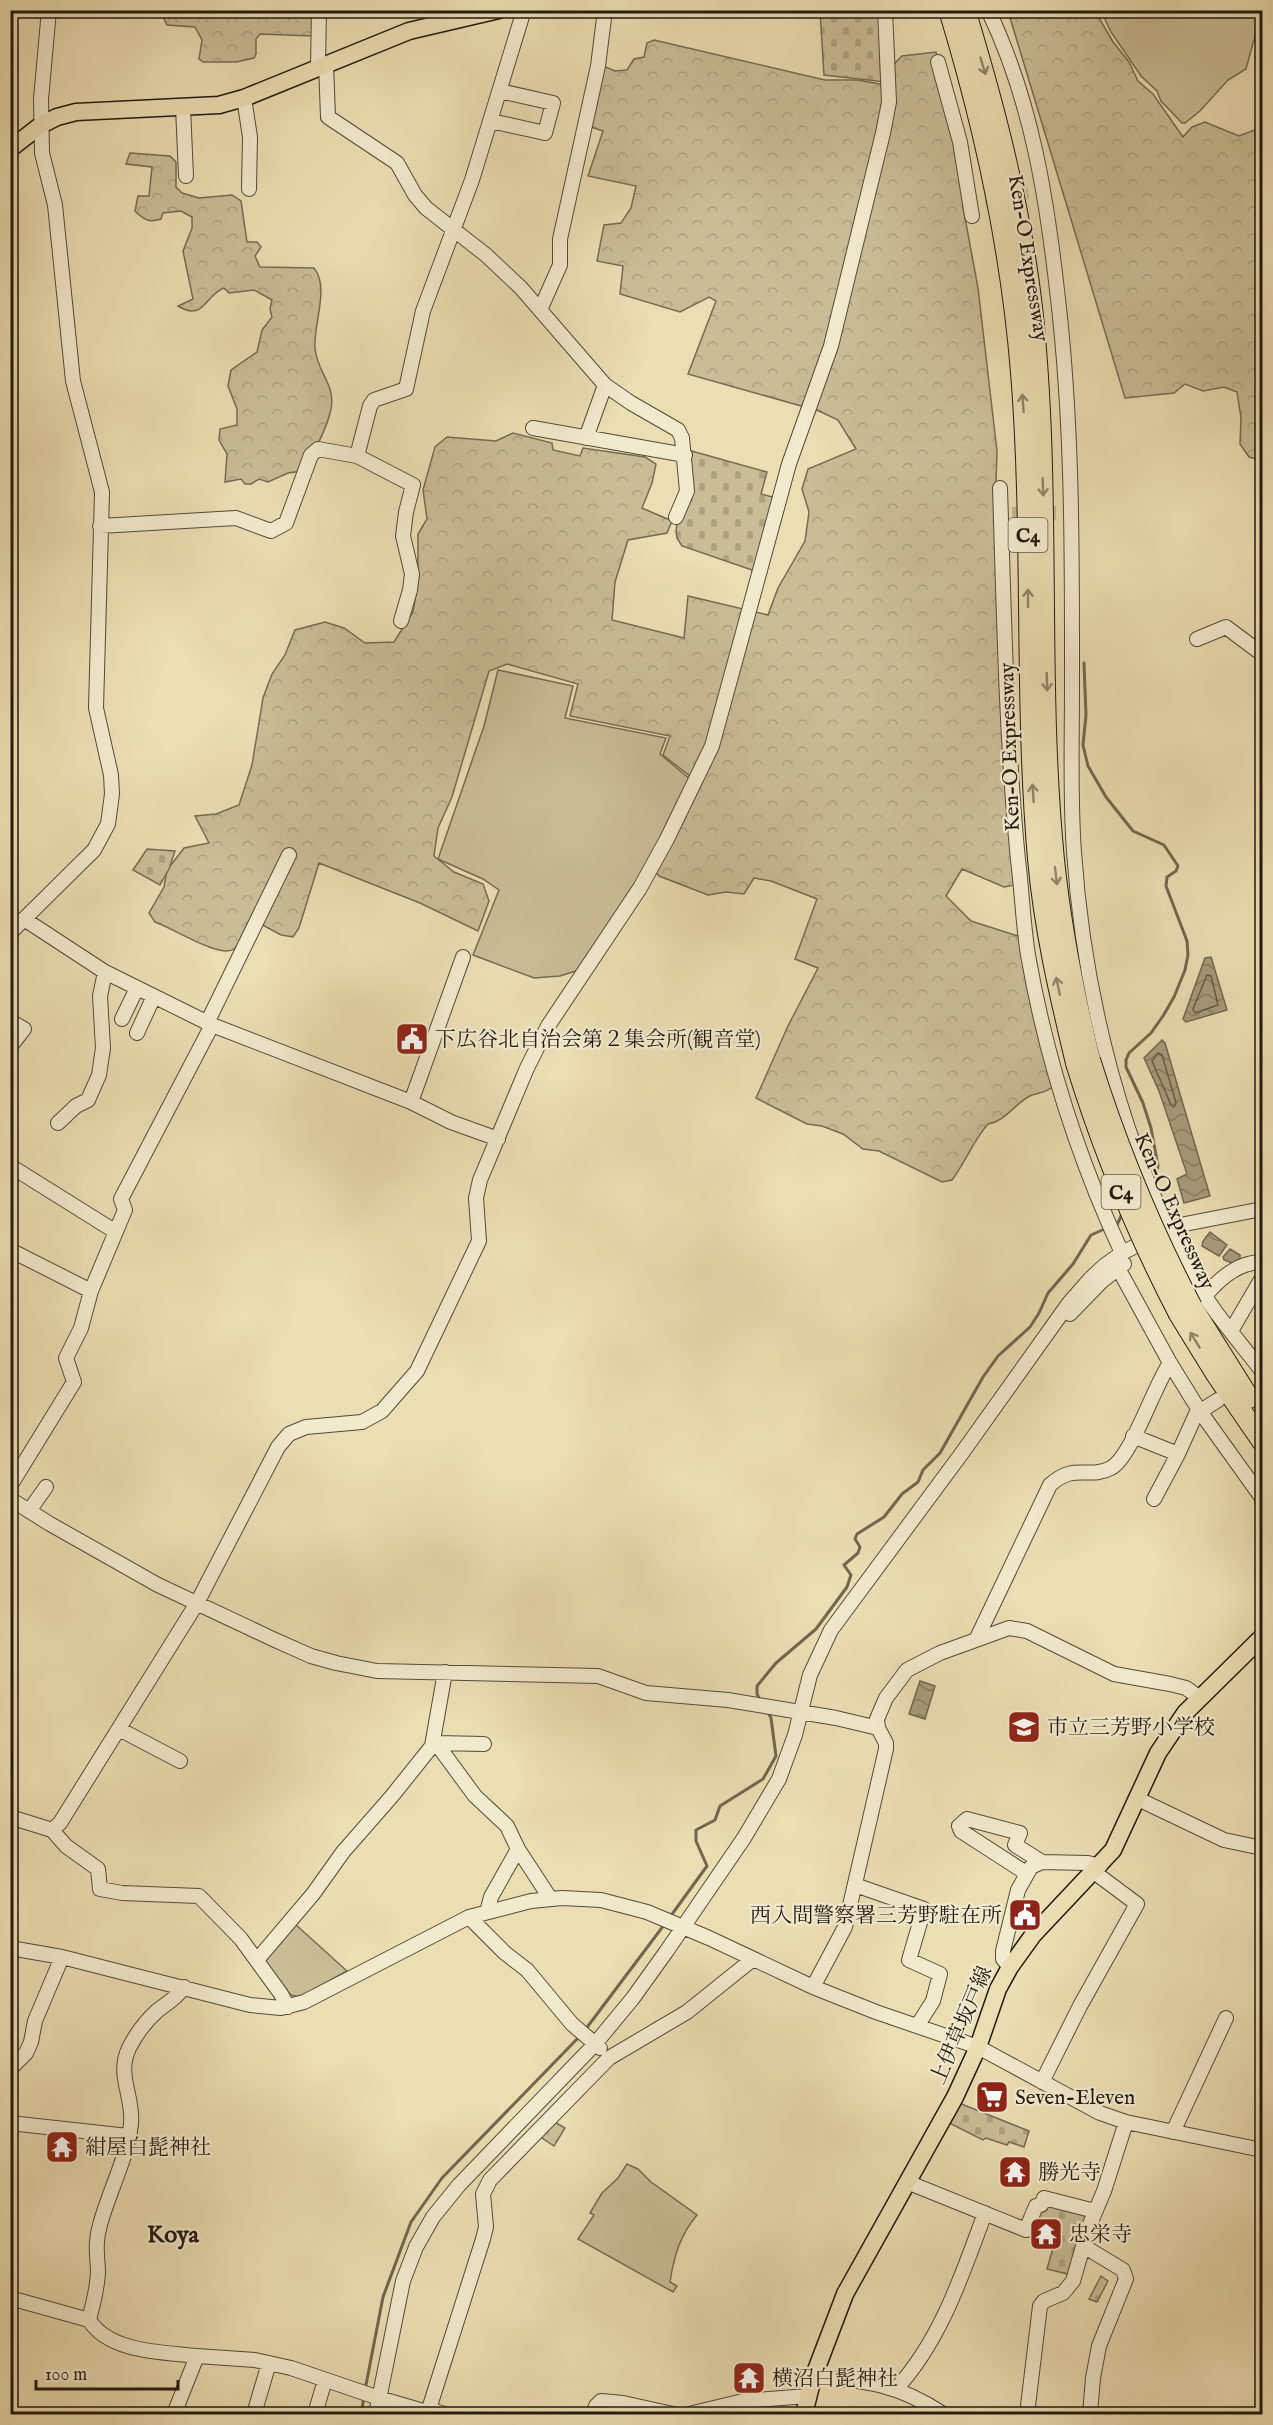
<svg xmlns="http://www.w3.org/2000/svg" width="1273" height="2425" viewBox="0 0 1273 2425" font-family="'IM FELL English','Noto Serif JP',serif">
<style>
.forest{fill:url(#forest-crowns);stroke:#756b52;stroke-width:1.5}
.cemetery{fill:url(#cemetery-stones);stroke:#756b52;stroke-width:1.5}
.green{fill:#c9bd97;stroke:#756b52;stroke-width:1.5}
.water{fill:url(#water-waves);stroke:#71674f;stroke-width:1.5}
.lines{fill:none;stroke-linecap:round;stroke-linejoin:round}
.shore{stroke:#645a44;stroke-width:1.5}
.stream{stroke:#71674f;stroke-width:3}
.minor-tunnel{stroke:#c3b792;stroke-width:14;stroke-dasharray:14 7;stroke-linecap:butt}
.minor-casing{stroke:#544a37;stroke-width:16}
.major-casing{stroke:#21190e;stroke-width:19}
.highway-casing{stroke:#21190e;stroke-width:22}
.minor{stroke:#f2eace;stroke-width:14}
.major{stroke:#ebdeb3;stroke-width:16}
.highway{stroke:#ebdeb3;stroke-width:20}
.highway-bridge-casing{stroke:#21190e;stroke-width:22;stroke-linecap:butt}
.highway-bridge{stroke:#ebdeb3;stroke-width:20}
.oneway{stroke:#908569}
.labels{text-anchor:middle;stroke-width:4.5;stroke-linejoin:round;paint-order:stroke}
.shield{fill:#f2eace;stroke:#605848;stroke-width:1.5}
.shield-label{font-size:20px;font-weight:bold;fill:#21190e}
.street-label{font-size:21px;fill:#21190e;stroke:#f2eace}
.poi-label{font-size:21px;fill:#21190e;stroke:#f2eace;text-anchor:start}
.quarter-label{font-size:24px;font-weight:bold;fill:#21190e;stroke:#f2eace}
</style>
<defs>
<pattern id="forest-crowns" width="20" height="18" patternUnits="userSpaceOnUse" patternTransform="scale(1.5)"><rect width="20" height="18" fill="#c9bd97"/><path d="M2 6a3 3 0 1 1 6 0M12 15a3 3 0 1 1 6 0" fill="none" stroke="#aca281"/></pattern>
<pattern id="cemetery-stones" width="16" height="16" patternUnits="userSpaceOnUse" patternTransform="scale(1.5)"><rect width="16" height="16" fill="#c9bd97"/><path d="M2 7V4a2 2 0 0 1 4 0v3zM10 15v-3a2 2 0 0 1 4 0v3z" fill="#aca281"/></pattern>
<pattern id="water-waves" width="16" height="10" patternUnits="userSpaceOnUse" patternTransform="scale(1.5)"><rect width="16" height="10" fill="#a69b7b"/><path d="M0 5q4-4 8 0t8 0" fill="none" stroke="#877e63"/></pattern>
</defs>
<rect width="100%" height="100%" fill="#ebdeb3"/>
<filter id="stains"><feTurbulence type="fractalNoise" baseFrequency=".00333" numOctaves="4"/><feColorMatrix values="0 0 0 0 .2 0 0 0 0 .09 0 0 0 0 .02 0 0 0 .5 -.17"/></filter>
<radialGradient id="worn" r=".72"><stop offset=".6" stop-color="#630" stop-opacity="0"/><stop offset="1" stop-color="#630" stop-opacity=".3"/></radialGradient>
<path class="forest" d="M 160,11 L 313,11 L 312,36 L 260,34 L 256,39 L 256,54 L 254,58 L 236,62 L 203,62 L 199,59 L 202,40 L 195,27 L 167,25 Z
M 1008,11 L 1095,11 L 1113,42 L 1129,62 L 1138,81 L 1153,94 L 1183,137 L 1192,127 L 1205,122 L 1239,136 L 1262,127 L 1262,460 L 1249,457 L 1240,444 L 1241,418 L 1237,392 L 1224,387 L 1203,391 L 1185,384 L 1174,393 L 1125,398 Z
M 654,40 L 825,80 L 857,80 L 892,86 L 893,65 L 902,56 L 936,52 L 950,107 L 960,160 L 963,207 L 978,288 L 997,451 L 995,513 L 1015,885 L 1004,887 L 962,869 L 946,896 L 971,921 L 1018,936 L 1054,1085 C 1047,1094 1036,1092 1028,1097 C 1013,1106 1005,1121 988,1124 C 973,1141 966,1161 952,1180 L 942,1182 L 879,1151 L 863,1149 L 843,1134 L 822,1126 L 807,1124 L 756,1098 L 788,1026 L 818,968 L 795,959 L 817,899 L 771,881 L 754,878 L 744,894 L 726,892 L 708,895 L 659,876 L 655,871 L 699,783 L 663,755 L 670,736 L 570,716 L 578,684 L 507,664 L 489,671 L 452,797 L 438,828 L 434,856 L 454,872 L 483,884 L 489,901 L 478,931 L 420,903 L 319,863 L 299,928 L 293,937 L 281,935 L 261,924 C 239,932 247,939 234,949 C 220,959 171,927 155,922 L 149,913 L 164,887 L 167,870 L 184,848 L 209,843 L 195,816 L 216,814 L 239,805 L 252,765 L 263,698 L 272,674 L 285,655 L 295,630 L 325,622 L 344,628 L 365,643 L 394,642 L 413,612 L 418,582 L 418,534 L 427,519 L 423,490 L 435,447 L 447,437 L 496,441 L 513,433 L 552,443 L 553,450 L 580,456 L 583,448 L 645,457 L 656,464 L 652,483 L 642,508 L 672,521 L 667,533 L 628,540 L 615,582 L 612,620 L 684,638 L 688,596 L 768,615 L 778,588 L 805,541 L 809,512 L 802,489 L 808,469 L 856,449 L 838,420 L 819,411 L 688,374 L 716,301 L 709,297 L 680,312 L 620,294 L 623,266 L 597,261 L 604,225 L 621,223 L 631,208 L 636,186 L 588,176 L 603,131 L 588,126 L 601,65 L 615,71 L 627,70 L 634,59 L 644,57 L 647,43 Z
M 130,153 L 170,156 L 176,162 L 176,187 L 182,193 L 199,198 L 232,195 L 241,201 L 247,242 L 257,242 L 261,247 L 255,256 L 260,267 L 314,268 C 330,287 313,325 315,348 C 317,373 336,384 331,409 C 326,432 314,451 302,471 L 288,473 L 268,482 L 259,479 L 251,484 L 245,484 L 241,479 L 225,482 L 227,454 L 219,440 L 220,429 L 237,425 L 237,409 L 228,386 L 231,370 L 257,352 L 262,330 L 272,317 L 270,309 L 272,300 L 254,290 L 229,293 L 224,288 C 205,295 204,322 178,306 L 193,299 L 183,251 L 192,228 L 192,217 L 181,211 L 163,213 L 161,219 C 149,223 144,220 135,211 L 138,196 L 149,196 L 152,167 L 126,164 Z"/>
<path class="cemetery" d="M 820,11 L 882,11 L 885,82 L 824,75 Z
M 688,450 L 767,472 L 761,494 L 776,498 L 755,571 L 682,546 L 677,538 L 676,531 Z
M 147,849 L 175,851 L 169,869 L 160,885 L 133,870 Z
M 959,2103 L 1029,2131 L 1024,2147 L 1009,2142 L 1007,2145 L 986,2138 L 983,2140 L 949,2123 Z
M 553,2121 L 565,2128 L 554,2146 L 539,2136 Z
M 1044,2201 L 1089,2212 L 1072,2275 L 1047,2269 L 1059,2227 L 1038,2220 Z
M 1101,2276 L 1108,2281 L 1097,2302 L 1089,2299 Z"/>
<path class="green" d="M 1262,10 L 1246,69 L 1228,80 L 1200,111 L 1185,123 L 1182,123 L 1161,101 L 1157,91 L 1141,76 L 1111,32 L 1101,11 Z
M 498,670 L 573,686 L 565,718 L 666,738 L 660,754 L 691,780 L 641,878 L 579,970 L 560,976 L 534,978 L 473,955 L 499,890 L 483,879 L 438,859 L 484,726 Z
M 295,1924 L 347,1971 L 300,1997 L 291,1995 L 264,1964 L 263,1960 Z
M 627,2164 L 638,2169 L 651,2182 L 697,2215 C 680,2235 674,2256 670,2282 L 677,2286 L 673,2292 L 578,2239 L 594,2215 L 590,2213 L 602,2193 L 618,2178 Z"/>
<path class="water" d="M 1211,957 L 1227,1010 L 1186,1022 L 1183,1019 L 1205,958 Z
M 1162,1040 L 1165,1043 L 1210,1196 L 1184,1203 L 1177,1179 L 1187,1174 L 1159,1091 L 1144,1058 Z
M 1210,1232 L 1227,1245 L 1219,1256 L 1202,1246 L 1203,1241 Z
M 1230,1249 L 1240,1255 L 1240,1259 L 1232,1263 L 1224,1260 L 1223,1257 Z
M 920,1681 L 935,1686 L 925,1719 L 909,1714 Z"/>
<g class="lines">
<path class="shore" d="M 1207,975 L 1211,976 L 1218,1005 L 1195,1013 L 1193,1009 Z
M 1158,1053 L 1162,1055 L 1176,1103 L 1174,1107 L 1171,1105 L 1152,1061 Z"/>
<path class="stream" d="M 1084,663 L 1086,715 L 1083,745 L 1088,766 L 1106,797 L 1133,831 L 1164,845 L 1178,866 L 1176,871 L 1167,877 L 1166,886 L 1187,941 L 1188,955 L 1185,970 L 1174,997 L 1163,1016 L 1151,1033 L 1129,1053 L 1126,1060 L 1126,1067 L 1143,1103 L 1151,1128 L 1158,1166 L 1154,1183
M 1116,1227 L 1122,1214
M 761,1702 L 757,1694 L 757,1686 L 776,1663 L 816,1629 L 847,1587 L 851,1575 L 844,1565 L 858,1553 L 860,1547 L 855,1539 L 857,1534 L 884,1517 L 902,1494 L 918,1482 L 923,1470 L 940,1453 L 983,1377 L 998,1356 L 1030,1327 L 1039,1313 L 1048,1293 L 1073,1264 L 1091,1235 L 1107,1228
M 670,1917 L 707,1866 L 696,1841 L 696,1830 L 715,1820 L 720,1806 L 763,1779 L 776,1756 L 771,1718 L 768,1712
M 585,2030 L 664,1925
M 365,2390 L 383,2297 L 411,2222 L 442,2178 L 579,2037
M 361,2414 L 364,2397"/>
<path class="minor-tunnel" d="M 985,199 L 1028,192
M 1012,514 L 1056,513"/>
<g class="minor-casing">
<path id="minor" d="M 988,10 C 1032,101 1047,199 1058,299 C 1073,428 1072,559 1072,689 C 1072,744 1070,798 1074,852 C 1084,997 1123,1153 1195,1280 C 1213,1312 1239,1341 1262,1371
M 938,62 L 960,142 L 972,216
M 326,64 L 328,117 L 397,163 L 415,195 L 426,208 L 486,255 L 521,288 L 605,385 L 631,403 L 678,430 L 682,438 L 687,491 L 676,517
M 318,67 L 319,10
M 244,98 L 250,137 L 249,189
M 183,107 L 186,176
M 491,121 L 545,133 L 553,103 L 500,91
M 540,310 L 560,265 L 560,239 L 598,66 L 605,10
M 533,428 L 685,455
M 586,438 L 605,385
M 357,456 L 413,485 L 406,512 L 403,536 L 412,574 L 410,590 L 401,621
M 1000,488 C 1004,612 1006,736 1018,860 C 1022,891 1023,924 1028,955 C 1046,1058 1078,1158 1122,1253
M 100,526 L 236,518 L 271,531 L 286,523 L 311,455 L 318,449 L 357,456 L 370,406 L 374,400 L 406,389 L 423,311 L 472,180 L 524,10
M 1197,639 L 1226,627 L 1262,654
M 24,919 L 105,972 L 212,1025 L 411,1102 L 451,1122 L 498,1139
M 10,933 L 94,850 L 108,824 L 112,794 L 111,775 L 96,708 L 102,492 L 73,381 L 55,205 L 42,153 L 41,99 L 49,10
M 122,1019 L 137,988
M 10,1021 L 24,1029 L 10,1047
M 207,1023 L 289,855
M 137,1033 L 154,996
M 411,1102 L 463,957
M 58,1123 L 76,1106 L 88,1100 L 99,1075 L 103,1048 L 100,996 L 105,972
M 10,1170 L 12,1167 L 116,1232
M 10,1250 L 91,1291
M 1118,1268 L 1170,1363 L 1199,1410 L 1262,1498
M 1205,1296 C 1219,1279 1239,1262 1262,1262
M 1070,1314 L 1102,1281 L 1124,1264
M 1231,1331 L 1262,1278
M 1133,1436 L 1178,1454
M 10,1486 L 74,1382 L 66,1358 L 81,1328 L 91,1291 L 125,1210 L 121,1199 L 212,1025
M 10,1499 L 50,1524 L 158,1585 L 275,1640 L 311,1656 L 336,1663 L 377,1671 L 598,1676 L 646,1693 L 728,1700 L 836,1718 L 878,1728 L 886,1743 L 886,1749 L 845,1927 L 813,1987
M 1154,1499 L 1178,1454 L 1196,1414 L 1218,1400
M 29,1511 L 46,1487
M 977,1638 L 1050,1485 C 1075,1462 1088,1480 1111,1468 C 1132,1456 1153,1388 1170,1363
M 878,1728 L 877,1719 L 886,1698 L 907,1670 L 940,1653 L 1009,1628 L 1027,1631 L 1114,1674 L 1170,1684 L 1186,1688 L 1200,1698
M 119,1729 L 180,1761
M 433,1740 L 436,1743 L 484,1744
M 436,1743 L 475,1796 L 507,1826 L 518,1849 L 491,1897 L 487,1912
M 1138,1799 L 1224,1840 L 1262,1848
M 10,1817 L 52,1830 L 60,1823 L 197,1603 L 278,1447 L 289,1434 L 306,1427 L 362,1422 L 382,1411 L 417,1371 L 479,1241 L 476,1198 L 480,1180 L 527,1068 L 548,1026 L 640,888 L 667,839 L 712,746 L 789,464 L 831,346 L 883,133 L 889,102 L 885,10
M 52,1830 L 66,1846 L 98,1869 L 100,1889 L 122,1893 L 199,1896 L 241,1939 L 281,1994 L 288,2007
M 518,1849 L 550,1898
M 1026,1873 L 961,1831 L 959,1826 L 967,1819 L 1020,1833 L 1015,1845 L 1042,1862
M 855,1885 L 924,1909 L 909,1960 L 940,1974 L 933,2001 L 919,2023
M 469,1917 L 505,1953 L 527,1970 L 572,2024 L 600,2048
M 10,1948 L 62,1957 L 250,2005 L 281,2008 L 304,2002 L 469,1917 L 531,1901 L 562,1898 L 601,1900 L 647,1912 L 709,1938 L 813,1987 L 876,2012 L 978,2047 L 1100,2113 L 1126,2122 L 1262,2150
M 257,1960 L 313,1894 L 343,1852 L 392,1796 L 432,1746 L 445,1672
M 1010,1967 L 1003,1959 L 1003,1951 L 1018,1890 L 1031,1867 L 1042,1862 L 1088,1863 L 1100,1866
M 10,2069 L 26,2053 L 31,2042 L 35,2021 L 62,1957
M 1042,2082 L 1080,2006 L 1137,1904 L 1094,1872
M 10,2123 L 128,2136
M 1173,2132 L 1226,2018
M 907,2182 L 1026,2230 L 1036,2206 L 1041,2205 L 1044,2198 L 1095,2211
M 1085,2247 L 1123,2270 L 1126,2279 L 1099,2346 L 1093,2378 L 1090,2414
M 10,2298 L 89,2320 C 110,2353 163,2352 197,2356
M 89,2320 C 93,2304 98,2287 98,2270 C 97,2253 95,2242 100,2225 C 109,2191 127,2159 131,2124 C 134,2097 116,2075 129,2048 C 136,2034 146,2021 157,2011 C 167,2003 177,1998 184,1987
M 813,2378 C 864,2379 900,2385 943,2414
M 896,2389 C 941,2340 962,2275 985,2213
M 429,2409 L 444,2414
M 174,2414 L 197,2356 L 255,2360 L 291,2368 L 379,2398 L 423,2411 L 429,2409 L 483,2239 L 486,2227 L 483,2194 L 490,2180 L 609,2058 L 687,2012 L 753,1959
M 254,2414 L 269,2363
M 315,2414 L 325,2380
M 376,2414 L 403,2281 L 416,2247 L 433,2217 L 459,2185 L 595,2044 L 633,1998 L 666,1952 L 744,1838 L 779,1779 L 795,1735 L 810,1675 L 831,1630 L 962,1453 L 1069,1303 L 1090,1279 L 1104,1266 L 1122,1253 L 1161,1233 L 1185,1224 L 1262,1209
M 593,2414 L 596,2406 L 601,2401 L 623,2403 L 673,2414
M 689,2414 L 743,2401 L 808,2396
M 1027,2414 L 1040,2306 L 1044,2301 L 1063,2293 L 1073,2281 L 1088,2229 L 1104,2191 L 1126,2122"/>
</g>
<g class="major-casing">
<path id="major" d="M 10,149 L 41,125 L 57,117 L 76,112 L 219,105 L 244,98 L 409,31 L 499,10
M 804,2414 L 813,2378 L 845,2294 L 955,2097 L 978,2047 L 998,1989 L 1010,1967 L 1033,1935 L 1113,1850 L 1158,1753 L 1185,1713 L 1262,1637"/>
</g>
<g class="highway-casing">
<path id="highway" d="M 949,10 C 985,128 1011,249 1021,372 C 1034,534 1024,697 1038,859 C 1044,928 1060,996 1076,1063
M 965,10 C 995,108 1020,205 1032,307 C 1052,490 1036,677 1054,860 C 1061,928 1074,994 1090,1060
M 1192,1307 L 1249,1398
M 1179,1314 L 1216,1374 L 1262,1441"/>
</g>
<use href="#minor" class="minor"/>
<use href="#major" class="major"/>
<use href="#highway" class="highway"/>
<g class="highway-bridge-casing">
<path id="highway-bridge" d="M 1090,1060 C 1117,1146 1150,1227 1192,1307
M 1076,1063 C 1103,1151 1137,1233 1179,1314"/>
</g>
<use href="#highway-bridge" class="highway-bridge"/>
</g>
<defs><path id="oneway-shaft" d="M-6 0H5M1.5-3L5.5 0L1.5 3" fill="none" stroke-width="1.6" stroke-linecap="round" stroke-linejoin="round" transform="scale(1.5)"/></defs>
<g class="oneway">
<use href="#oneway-shaft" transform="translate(983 66) rotate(73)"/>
<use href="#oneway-shaft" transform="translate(1023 403) rotate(-94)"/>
<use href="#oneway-shaft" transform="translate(1043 487) rotate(88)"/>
<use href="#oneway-shaft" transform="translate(1028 598) rotate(-90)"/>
<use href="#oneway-shaft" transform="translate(1047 682) rotate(88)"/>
<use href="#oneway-shaft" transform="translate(1033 793) rotate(-94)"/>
<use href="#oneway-shaft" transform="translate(1056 876) rotate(83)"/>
<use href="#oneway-shaft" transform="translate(1058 986) rotate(-102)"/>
<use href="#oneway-shaft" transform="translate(1195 1340) rotate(-121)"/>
</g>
<defs>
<g id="civic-square" transform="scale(1.725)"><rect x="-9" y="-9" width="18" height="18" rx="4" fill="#8f2418" stroke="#f2eace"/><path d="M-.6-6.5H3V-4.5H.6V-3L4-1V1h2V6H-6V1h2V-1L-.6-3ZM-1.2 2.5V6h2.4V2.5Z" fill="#fff"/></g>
<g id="school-square" transform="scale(1.725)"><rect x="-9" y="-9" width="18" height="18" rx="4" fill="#8f2418" stroke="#f2eace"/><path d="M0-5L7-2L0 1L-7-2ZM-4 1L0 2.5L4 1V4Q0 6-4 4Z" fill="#fff"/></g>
<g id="supermarket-square" transform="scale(1.725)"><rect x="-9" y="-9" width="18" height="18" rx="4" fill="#8f2418" stroke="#f2eace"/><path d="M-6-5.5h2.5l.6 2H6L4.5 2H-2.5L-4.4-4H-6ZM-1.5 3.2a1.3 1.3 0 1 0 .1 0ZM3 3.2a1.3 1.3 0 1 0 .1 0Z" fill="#fff"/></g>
<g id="temple-square" transform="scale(1.725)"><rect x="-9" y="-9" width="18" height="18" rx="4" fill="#8f2418" stroke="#f2eace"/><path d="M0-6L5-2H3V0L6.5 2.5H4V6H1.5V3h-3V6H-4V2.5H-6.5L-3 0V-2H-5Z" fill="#fff"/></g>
</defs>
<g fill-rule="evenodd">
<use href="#civic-square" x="412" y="1039"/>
<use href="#school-square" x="1024" y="1727"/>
<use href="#civic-square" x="1025" y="1915"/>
<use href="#supermarket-square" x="992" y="2097"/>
<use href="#temple-square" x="62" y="2147"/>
<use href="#temple-square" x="1015" y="2172"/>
<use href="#temple-square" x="1046" y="2234"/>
<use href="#temple-square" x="749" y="2378"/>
</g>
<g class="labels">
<g class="shield">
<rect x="1008.5" y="518" width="39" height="34" rx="4.5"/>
<rect x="1101.5" y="1175" width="39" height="34" rx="4.5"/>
</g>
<g class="shield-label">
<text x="1028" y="542">C4</text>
<text x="1121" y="1199">C4</text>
</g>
<g class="street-label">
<text transform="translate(1029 258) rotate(81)" y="7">Ken-O Expressway</text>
<text transform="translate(1009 747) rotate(-92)" y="7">Ken-O Expressway</text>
<text transform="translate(1175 1211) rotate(66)" y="7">Ken-O Expressway</text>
<text transform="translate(961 2025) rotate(-67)" y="7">上伊草坂戸線</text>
</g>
<g class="poi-label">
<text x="435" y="1046">下広谷北自治会第２集会所(観音堂)</text>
<text x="1047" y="1734">市立三芳野小学校</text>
<text x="1002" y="1922" text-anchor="end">西入間警察署三芳野駐在所</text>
<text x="1015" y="2104">Seven-Eleven</text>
<text x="85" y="2154">紺屋白髭神社</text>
<text x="1038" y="2179">勝光寺</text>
<text x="1069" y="2241">忠栄寺</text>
<text x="772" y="2385">横沼白髭神社</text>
</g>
<g class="quarter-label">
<text x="173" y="2242">Koya</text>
</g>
</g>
<rect width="1273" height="2425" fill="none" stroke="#ebdeb3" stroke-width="36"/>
<rect x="12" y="12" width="1249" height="2401" fill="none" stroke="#21190e" stroke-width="3"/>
<rect x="18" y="18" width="1237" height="2389" fill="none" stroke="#21190e" stroke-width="1.5"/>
<path d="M36 2380v9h142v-9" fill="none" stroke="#21190e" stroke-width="3"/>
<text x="45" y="2380" font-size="18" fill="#21190e" stroke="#f2eace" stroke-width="4.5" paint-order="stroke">100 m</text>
<rect width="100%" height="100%" filter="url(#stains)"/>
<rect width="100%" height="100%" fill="url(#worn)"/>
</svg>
